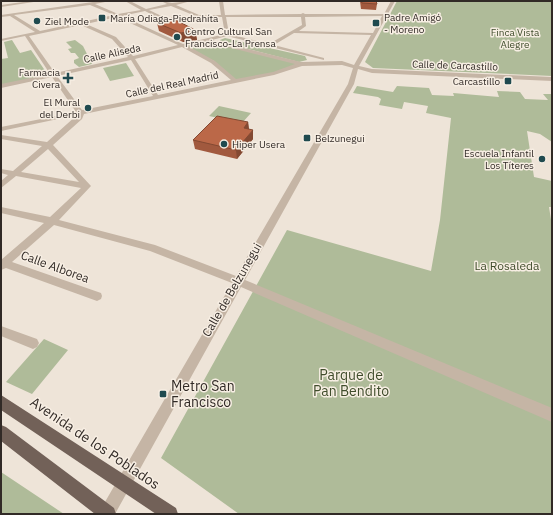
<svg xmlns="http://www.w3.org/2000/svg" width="553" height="515" viewBox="0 0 553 515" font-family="'IBM Plex Sans',sans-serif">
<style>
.green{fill:#afbb99}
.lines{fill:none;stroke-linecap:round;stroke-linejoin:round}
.minor{fill:#c5b5a5;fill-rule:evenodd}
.major{fill:#726158;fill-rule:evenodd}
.wall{fill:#a1593e}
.shaded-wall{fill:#834932}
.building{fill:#bb6848;stroke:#834932}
.poi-dot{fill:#1f4a4f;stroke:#f7eee3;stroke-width:1.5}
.labels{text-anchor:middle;stroke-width:3;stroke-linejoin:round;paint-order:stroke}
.far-poi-label{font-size:10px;fill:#312a26;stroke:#f7eee3;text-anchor:start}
.far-park-label{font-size:10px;fill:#404d2c;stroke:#f7eee3}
.far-street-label{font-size:10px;fill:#312a26;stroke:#f7eee3}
.park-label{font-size:12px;fill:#404d2c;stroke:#f7eee3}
.street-label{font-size:12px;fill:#312a26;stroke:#f7eee3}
.near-park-label{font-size:14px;fill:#404d2c;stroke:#f7eee3}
.near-poi-label{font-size:14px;fill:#312a26;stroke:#f7eee3;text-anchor:start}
.near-street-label{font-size:14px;fill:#312a26;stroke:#f7eee3}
</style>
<rect width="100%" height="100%" fill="#eee4d8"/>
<path class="green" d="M 397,1 L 552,1 L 552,76 L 373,68 L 365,62 Z
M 225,38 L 305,56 L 307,60 L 299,62 L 220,42 L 220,40 Z
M 12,40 L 20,53 L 31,50 L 48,75 L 1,85 L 1,59 L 8,58 L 4,42 Z
M 75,40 L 83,46 L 92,64 L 79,67 L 74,63 L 74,60 L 79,58 L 75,53 L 71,53 L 68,49 L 72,48 L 66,42 Z
M 207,40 L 301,64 L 274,73 L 235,81 L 214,61 L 183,46 Z
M 126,63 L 134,76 L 110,81 L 103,68 Z
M 357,86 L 393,92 L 397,86 L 429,88 L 432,95 L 454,96 L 453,93 L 499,97 L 497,91 L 520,92 L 525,99 L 548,100 L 543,94 L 552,94 L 552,142 L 540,134 L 527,131 L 534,177 L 552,181 L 552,207 L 549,207 L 552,226 L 552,514 L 239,514 L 161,458 L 287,230 L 431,271 L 440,220 L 451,118 L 426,113 L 428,106 L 404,102 L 402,109 L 379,105 L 381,99 L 378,97 L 353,93 Z
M 219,106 L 251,113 L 242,123 L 209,116 Z
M 44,339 L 68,350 L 32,394 L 6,382 Z
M 1,472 L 64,514 L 1,514 Z"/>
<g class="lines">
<path class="minor" d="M 30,1 L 40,1 L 1,7 L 1,5 Z
M 100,1 L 110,1 L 95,4 L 118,14 L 141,10 L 125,1 L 130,1 L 146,9 L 167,4 L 161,1 L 172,3 L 191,1 L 176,5 L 199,15 L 221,15 L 219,1 L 223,1 L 225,15 L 301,14 L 303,13 L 305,14 L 384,14 L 391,1 L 395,1 L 359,66 L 372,69 L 552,77 L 552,81 L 372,73 L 358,69 L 354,84 L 245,280 L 552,408 L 552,422 L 241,287 L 115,514 L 98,514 L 232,283 L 150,251 L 54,225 L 12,262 L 101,293 L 102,296 L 101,299 L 97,301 L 6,268 L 1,270 L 1,260 L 44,223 L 1,213 L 1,207 L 50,217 L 81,188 L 16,176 L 1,188 L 1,181 L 8,175 L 1,173 L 1,169 L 13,171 L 42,146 L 1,139 L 1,135 L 47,142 L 77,115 L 1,131 L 1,127 L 76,112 L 52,77 L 1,88 L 1,84 L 50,74 L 25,36 L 1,41 L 1,39 L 35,32 L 10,16 L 1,17 L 1,15 ZM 90,5 L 114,15 L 40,31 L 14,15 ZM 171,6 L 198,17 L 222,17 L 225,34 L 183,44 L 122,16 L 145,11 L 176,27 L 180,27 L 180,25 L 149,10 ZM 382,16 L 373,33 L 299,31 L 306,26 L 305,17 ZM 117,17 L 178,45 L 133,56 L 116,37 L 86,24 ZM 226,17 L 301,17 L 302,25 L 269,44 L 229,34 ZM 81,25 L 112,39 L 128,57 L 55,73 L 29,36 ZM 294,33 L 371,35 L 354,65 L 342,61 L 301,62 L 212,40 L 227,36 L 324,60 L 324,58 L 274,45 ZM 208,41 L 208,42 L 295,64 L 273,72 L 236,79 L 215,61 L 188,46 ZM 182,47 L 211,63 L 231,80 L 158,95 L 135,59 ZM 131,60 L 153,96 L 82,110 L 57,76 ZM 342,65 L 353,68 L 348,84 L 236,276 L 155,245 L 59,220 L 91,186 L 53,145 L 82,119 L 84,114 L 274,75 L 302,66 ZM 48,149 L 79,182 L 21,172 Z
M 1,326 L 37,339 L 39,343 L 37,347 L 33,349 L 1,336 Z"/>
<path class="major" d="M 1,395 L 176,508 L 178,514 L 156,514 L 1,410 Z
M 1,425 L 6,427 L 114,508 L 116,514 L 95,514 L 1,441 Z"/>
</g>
<path class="wall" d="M 360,1 L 376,1 L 377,4 L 376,10 L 361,9 Z
M 157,23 L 195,30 L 197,40 L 183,42 L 159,31 Z
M 248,122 L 249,129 L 253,139 L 237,159 L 195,149 L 193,140 Z"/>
<path class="shaded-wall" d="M 195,30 L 197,40 L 183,42 L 181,33 Z
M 248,122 L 249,131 L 244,128 Z
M 253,130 L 253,139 L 237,159 L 236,150 Z"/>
<path class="building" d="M 361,1 L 376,1 L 377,4 L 362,3 Z
M 172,18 L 195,30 L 181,33 L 157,23 Z
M 217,116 L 248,122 L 244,128 L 253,130 L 236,150 L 193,140 Z"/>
<g class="poi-dot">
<rect x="98" y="14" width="8" height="8" rx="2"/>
<circle cx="37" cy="21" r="4"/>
<rect x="372" y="19" width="8" height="8" rx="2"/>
<circle cx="177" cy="37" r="4"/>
<path d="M66 72h4v4h4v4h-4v4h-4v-4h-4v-4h4z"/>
<rect x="504" y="77" width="8" height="8" rx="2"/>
<circle cx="88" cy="108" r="4"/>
<rect x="303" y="134" width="8" height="8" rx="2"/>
<circle cx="224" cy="144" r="4"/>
<circle cx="542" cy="159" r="4"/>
<rect x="159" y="390" width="8" height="8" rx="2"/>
</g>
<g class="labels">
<g class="far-poi-label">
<text x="384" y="21">Padre Amigó<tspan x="384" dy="12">- Moreno</tspan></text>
<text x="110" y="22">María Odiaga-Piedrahíta</text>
<text x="45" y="25">Ziel Mode</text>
<text x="185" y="35">Centro Cultural San<tspan x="185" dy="12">Francisco-La Prensa</tspan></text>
<text x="60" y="76" text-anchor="end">Farmacia<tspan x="60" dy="12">Civera</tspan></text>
<text x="500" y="85" text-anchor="end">Carcastillo</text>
<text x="80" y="106" text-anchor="end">El Mural<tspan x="80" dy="12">del Derbi</tspan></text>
<text x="315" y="142">Belzunegui</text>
<text x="232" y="148">Hiper Usera</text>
<text x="534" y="157" text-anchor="end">Escuela Infantil<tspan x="534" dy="12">Los Títeres</tspan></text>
</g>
<g class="far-park-label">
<text x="515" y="36">Finca Vista<tspan x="515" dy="12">Alegre</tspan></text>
</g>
<g class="far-street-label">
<text transform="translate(112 53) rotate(-12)" y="4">Calle Aliseda</text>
<text transform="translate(455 65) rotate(2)" y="4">Calle de Carcastillo</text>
<text transform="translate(172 84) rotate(-12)" y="4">Calle del Real Madrid</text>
</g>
<g class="park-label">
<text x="507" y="270">La Rosaleda</text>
</g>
<g class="street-label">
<text transform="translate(55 267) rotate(20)" y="4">Calle Alborea</text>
<text transform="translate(232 290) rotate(-60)" y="4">Calle de Belzunegui</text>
</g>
<g class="near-park-label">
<text x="351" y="380">Parque de<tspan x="351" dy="16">Pan Bendito</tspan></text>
</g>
<g class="near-poi-label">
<text x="171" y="391">Metro San<tspan x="171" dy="16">Francisco</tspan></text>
</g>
<g class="near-street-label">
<text transform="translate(95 443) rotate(34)" y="5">Avenida de los Poblados</text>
</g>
</g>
<rect width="553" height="515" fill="none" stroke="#312a26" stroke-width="4"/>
</svg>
